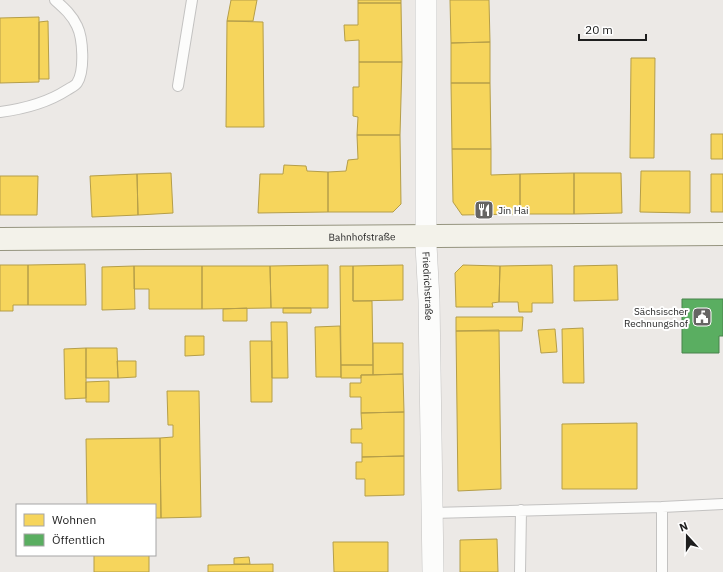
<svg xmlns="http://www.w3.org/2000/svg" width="723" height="572" viewBox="0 0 723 572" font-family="'IBM Plex Sans',sans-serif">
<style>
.homes{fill:#f6d55c;stroke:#b59e49}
.public{fill:#5aae61;stroke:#48834d}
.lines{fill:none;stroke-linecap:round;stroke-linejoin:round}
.lane-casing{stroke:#c3c2c1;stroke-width:12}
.street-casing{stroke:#c3c2c1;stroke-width:22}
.secondary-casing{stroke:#95947f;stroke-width:24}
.lane{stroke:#fcfcfb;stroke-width:10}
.street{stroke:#fcfcfb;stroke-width:21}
.secondary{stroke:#f3f2ea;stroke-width:22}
.labels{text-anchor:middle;stroke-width:4;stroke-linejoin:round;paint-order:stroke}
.poi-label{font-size:10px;fill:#1e1e1e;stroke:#fff;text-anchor:start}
.street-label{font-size:10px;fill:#1e1e1e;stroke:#fff}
</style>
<rect width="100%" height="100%" fill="#ece9e6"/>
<path class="homes" d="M 231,0 L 257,0 L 253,21 L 227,21 Z
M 358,0 L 401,0 L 401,3 L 358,3 Z
M 450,0 L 489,0 L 490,42 L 451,43 Z
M 358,3 L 401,3 L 402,62 L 359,62 L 359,40 L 345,41 L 344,25 L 358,25 Z
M 39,17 L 39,82 L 0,83 L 0,18 Z
M 48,21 L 49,79 L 39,79 L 39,22 Z
M 227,21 L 263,22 L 264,127 L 226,127 Z
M 490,42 L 490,83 L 451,83 L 451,43 Z
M 631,58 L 655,58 L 654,158 L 630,158 Z
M 359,62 L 402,62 L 400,135 L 357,135 L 358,117 L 353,116 L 353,87 L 359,87 Z
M 451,83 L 490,83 L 491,149 L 452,149 Z
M 711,134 L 723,134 L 723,159 L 711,159 Z
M 357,135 L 400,135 L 401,204 L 393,212 L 328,212 L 328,172 L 346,171 L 348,160 L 358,159 Z
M 452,149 L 491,149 L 491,175 L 520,174 L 520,214 L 462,215 L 453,202 Z
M 284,165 L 306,166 L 307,171 L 328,172 L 328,212 L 258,213 L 260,174 L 283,174 Z
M 641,171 L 690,171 L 690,213 L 640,212 Z
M 171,173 L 173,213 L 138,215 L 137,174 Z
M 574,173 L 621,173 L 622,213 L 574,214 Z
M 574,173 L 574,214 L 520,214 L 520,174 Z
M 137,174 L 138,215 L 92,217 L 90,176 Z
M 711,174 L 723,174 L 723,212 L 711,212 Z
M 0,176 L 38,176 L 37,215 L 0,215 Z
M 85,264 L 86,305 L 28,305 L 28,265 Z
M 0,265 L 28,265 L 28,305 L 13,305 L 13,311 L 0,311 Z
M 328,265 L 328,308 L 271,308 L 270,266 Z
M 403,265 L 403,300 L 353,301 L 353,266 Z
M 463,265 L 500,266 L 499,302 L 492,303 L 493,307 L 456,307 L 455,273 Z
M 552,265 L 553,303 L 532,303 L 532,312 L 519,312 L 518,302 L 499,302 L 500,266 Z
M 617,265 L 618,300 L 574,301 L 574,266 Z
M 134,266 L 202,266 L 202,309 L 149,309 L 149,289 L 134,289 Z
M 134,266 L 135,309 L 102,310 L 102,267 Z
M 202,266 L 270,266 L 271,308 L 202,309 Z
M 340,266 L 353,266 L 353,301 L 372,301 L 373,365 L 341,365 Z
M 247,308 L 247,321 L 223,321 L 223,309 Z
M 283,308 L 311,308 L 311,313 L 283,313 Z
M 456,317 L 523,317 L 522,331 L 456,331 Z
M 271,322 L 287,322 L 288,378 L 272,378 Z
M 340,326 L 341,377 L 316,377 L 315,327 Z
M 583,328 L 584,383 L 563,383 L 562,329 Z
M 555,329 L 557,352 L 541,353 L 538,330 Z
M 499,330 L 501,489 L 458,491 L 456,331 Z
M 185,336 L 204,336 L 204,355 L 185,356 Z
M 250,341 L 272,341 L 272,402 L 251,402 Z
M 373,343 L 403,343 L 403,374 L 373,375 Z
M 86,348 L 86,398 L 65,399 L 64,349 Z
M 86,348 L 117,348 L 118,378 L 86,378 Z
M 117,361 L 136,361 L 136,377 L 118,378 Z
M 341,365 L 373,365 L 373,375 L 361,375 L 361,378 L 341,378 Z
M 403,374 L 404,412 L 361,413 L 361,397 L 350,397 L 350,383 L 361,383 L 361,375 Z
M 109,381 L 109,402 L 86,402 L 86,382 Z
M 167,391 L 199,391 L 201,517 L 161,518 L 160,438 L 173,437 L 173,425 L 168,425 Z
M 404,412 L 404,456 L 362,457 L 362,443 L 351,443 L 351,429 L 362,429 L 361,413 Z
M 637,423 L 637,489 L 562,489 L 562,424 Z
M 160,438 L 161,518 L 155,518 L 155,505 L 87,505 L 86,439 Z
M 404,456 L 404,495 L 365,496 L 365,479 L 356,479 L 356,462 L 362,462 L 362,457 Z
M 497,539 L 498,572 L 460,572 L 460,540 Z
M 333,542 L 388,542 L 388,572 L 334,572 Z
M 94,555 L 149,555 L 149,572 L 94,572 Z
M 249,557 L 250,564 L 234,564 L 234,558 Z
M 273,564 L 273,572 L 208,572 L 208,565 Z"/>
<path class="public" d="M 682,299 L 723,299 L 723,336 L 719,336 L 719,353 L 682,353 Z"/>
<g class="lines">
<g class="lane-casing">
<path id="lane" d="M 178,86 L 192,0
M 0,112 C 23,109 47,103 67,90 C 70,88 75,86 77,83 C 85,71 83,38 77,26 C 72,15 64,8 55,0
M 662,507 L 723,504
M 432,513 L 662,507 L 662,572
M 520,572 L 521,510"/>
</g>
<g class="street-casing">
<g id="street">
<path id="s1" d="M 426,0 L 426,245 L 429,300 L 433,572"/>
</g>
</g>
<g class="secondary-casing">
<g id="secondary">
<path id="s2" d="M 0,239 L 723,234"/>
</g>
</g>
<use href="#lane" class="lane"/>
<use href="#street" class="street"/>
<use href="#secondary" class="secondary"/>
</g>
<defs>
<g id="restaurant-square" transform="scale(1)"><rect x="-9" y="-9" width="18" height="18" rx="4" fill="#666564" stroke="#fff"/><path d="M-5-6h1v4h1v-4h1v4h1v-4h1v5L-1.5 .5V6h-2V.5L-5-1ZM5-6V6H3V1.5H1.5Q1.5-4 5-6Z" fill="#fff"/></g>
<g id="civic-square" transform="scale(1)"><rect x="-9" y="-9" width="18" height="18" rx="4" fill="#666564" stroke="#fff"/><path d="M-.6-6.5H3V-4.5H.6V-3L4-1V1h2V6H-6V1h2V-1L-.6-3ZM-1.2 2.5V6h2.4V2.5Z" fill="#fff"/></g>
</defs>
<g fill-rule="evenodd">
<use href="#restaurant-square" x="484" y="210"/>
<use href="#civic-square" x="702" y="317"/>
</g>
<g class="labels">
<g class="poi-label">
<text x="498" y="214">Jin Hai</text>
<text x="688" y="315" text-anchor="end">Sächsischer<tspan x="688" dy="12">Rechnungshof</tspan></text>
</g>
<g class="street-label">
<text dy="4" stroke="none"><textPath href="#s2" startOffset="362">Bahnhofstraße</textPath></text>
<text dy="4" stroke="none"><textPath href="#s1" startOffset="286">Friedrichstraße</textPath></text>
</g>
</g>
<rect x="16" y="504" width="140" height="52" fill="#ffffff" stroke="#a5a5a5"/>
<rect x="24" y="514" width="20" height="12" fill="#f6d55c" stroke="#a5a5a5"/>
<text x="52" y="524" font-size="12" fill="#1e1e1e">Wohnen</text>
<rect x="24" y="534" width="20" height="12" fill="#5aae61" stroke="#a5a5a5"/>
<text x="52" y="544" font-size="12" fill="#1e1e1e">Öffentlich</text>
<g transform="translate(687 536) rotate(339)" stroke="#ffffff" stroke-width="3" paint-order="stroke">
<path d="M0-3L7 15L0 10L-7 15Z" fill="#1e1e1e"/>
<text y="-6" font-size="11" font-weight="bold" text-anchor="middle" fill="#1e1e1e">N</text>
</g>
<path d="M579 34v6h67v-6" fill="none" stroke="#1e1e1e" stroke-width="2"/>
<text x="585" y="34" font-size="12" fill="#1e1e1e" stroke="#ffffff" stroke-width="3" paint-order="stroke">20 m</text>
</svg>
